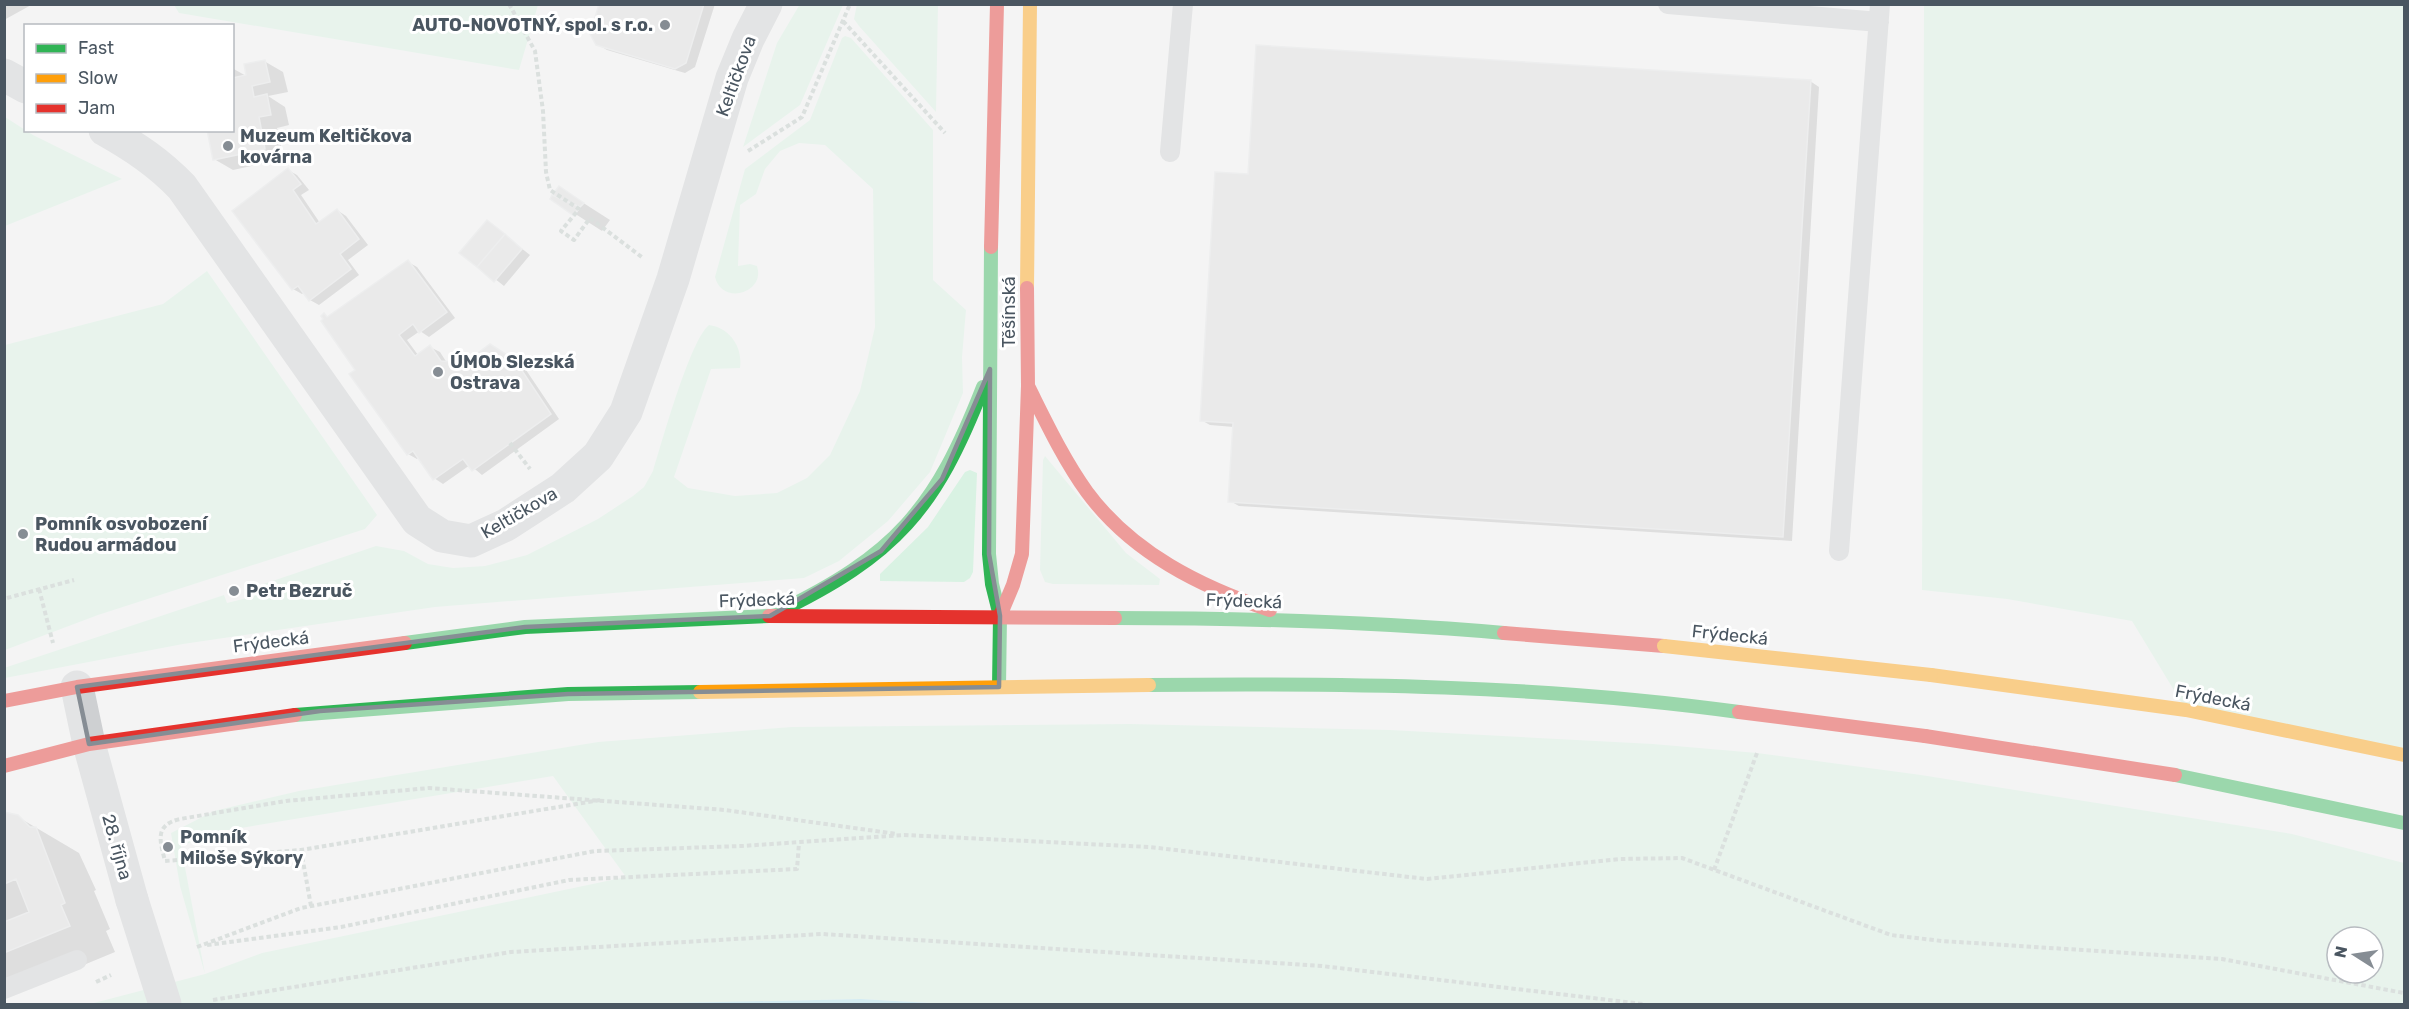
<svg xmlns="http://www.w3.org/2000/svg" width="2409" height="1009" viewBox="0 0 2409 1009" font-family="Rubik,sans-serif">
<style>
.green{fill:#d9f2e3;fill-rule:evenodd}
.water{fill:#aee2f0}
.shadow{fill:#0003}
.building{fill:#ddddde;stroke:#e5e6e7;stroke-width:1.5}
.lines{fill:none;stroke-linecap:round;stroke-linejoin:round}
.path{stroke:#bcc7c4;stroke-width:4;stroke-dasharray:4.5 3;stroke-linecap:butt}
.lane{stroke:#ced0d2;stroke-width:20}
.street{stroke:#ced0d2;stroke-width:33}
.fast{stroke:#30b455;stroke-width:14}
.slow{stroke:#ff9f0a;stroke-width:14}
.jam{stroke:#e5322d;stroke-width:14}
.street-bridge{stroke:#ced0d2;stroke-width:33}
.slow-bridge{stroke:#ff9f0a;stroke-width:14}
.jam-bridge{stroke:#e5322d;stroke-width:14}
.marked{fill:none;stroke:#868d94;stroke-width:4.5;stroke-linejoin:round}
.poi-dot{fill:#868d94;stroke:#fff;stroke-width:2}
.labels{text-anchor:middle;stroke-width:6;stroke-linejoin:round;paint-order:stroke}
.poi-label{font-size:18px;font-weight:bold;fill:#4a5661;stroke:#fff;text-anchor:start}
.street-label{font-size:18px;fill:#4a5661;stroke:#fff}
</style>
<rect width="100%" height="100%" fill="#f4f4f4"/>
<path class="green" d="M 800,4 L 843,5 L 800,105 L 743,147 L 777,43 Z
M 857,4 L 938,5 L 936,112 L 859,26 L 854,19 Z
M 174,5 L 538,5 L 519,70 L 179,13 Z
M 1924,5 L 2404,5 L 2404,755 L 2186,710 L 2132,621 L 2007,599 L 1922,590 Z
M 845,36 L 851,38 L 933,130 L 933,280 L 966,310 L 962,357 L 963,393 L 930,472 L 888,521 L 839,561 L 804,578 L 435,607 L 183,644 L 5,678 L 4,668 L 224,595 L 227,603 L 247,598 L 246,590 L 376,546 L 404,551 L 428,564 L 453,568 L 485,566 L 527,555 L 598,519 L 633,496 L 644,487 L 653,471 C 662,442 690,340 709,325 C 730,328 743,347 740,368 L 711,369 L 674,477 L 688,488 L 735,496 L 777,493 L 807,478 L 830,455 L 860,391 L 875,327 L 873,189 L 825,145 L 799,143 L 780,151 L 765,169 L 756,194 L 740,205 L 738,266 L 750,264 L 757,266 C 766,293 722,306 715,277 L 745,169 L 810,120 L 842,38 Z
M 5,117 L 33,135 L 122,179 L 5,226 Z
M 207,271 L 377,515 L 365,529 L 98,615 L 5,650 L 5,345 L 163,304 Z
M 1045,456 L 1126,553 L 1160,579 L 1159,585 L 1053,584 L 1045,582 L 1040,570 L 1043,460 Z
M 970,470 L 977,473 L 973,572 L 970,578 L 964,582 L 880,581 L 880,574 L 928,527 L 965,472 Z
M 1130,724 L 1390,730 L 1653,744 L 1757,753 L 1921,775 L 2292,834 L 2404,863 L 2404,1004 L 948,1004 L 861,999 L 651,1004 L 90,1004 L 205,974 L 180,886 L 171,833 L 214,811 L 299,791 L 598,742 L 792,727 ZM 553,776 L 626,877 L 262,953 L 205,974 L 181,846 L 217,832 ZM 2337,937 L 2373,937 L 2373,973 L 2337,973 Z"/>
<path class="water" d="M 861,999 L 948,1004 L 651,1004 L 675,1003 Z"/>
<path class="shadow" d="M 4,4 L 33,4 L 4,20 Z
M 600,4 L 715,4 L 695,67 L 685,73 L 607,50 L 597,44 Z
M 264,61 L 283,72 L 288,92 L 268,96 L 285,107 L 289,125 L 277,128 L 284,159 L 233,170 L 214,159 L 232,130 L 232,68 L 248,77 Z
M 1810,81 L 1819,87 L 1792,541 L 1239,506 L 1230,501 L 1234,427 L 1210,425 L 1201,420 L 1250,175 Z
M 288,170 L 297,175 L 309,190 L 301,195 L 320,223 L 337,210 L 346,216 L 368,245 L 348,260 L 359,275 L 319,305 L 310,300 L 305,292 L 302,294 L 293,289 Z
M 560,188 L 610,220 L 602,231 L 552,199 Z
M 488,222 L 530,255 L 504,286 L 461,252 Z
M 408,262 L 417,267 L 455,318 L 429,337 L 420,331 L 407,340 L 418,355 L 430,347 L 440,352 L 447,363 L 465,365 L 490,346 L 524,367 L 559,419 L 482,475 L 470,465 L 443,484 L 434,478 L 419,457 L 417,459 L 408,454 L 325,315 L 328,317 Z
M 4,815 L 18,817 L 79,853 L 96,890 L 94,891 L 110,929 L 106,931 L 115,952 L 4,998 Z"/>
<path class="building" d="M 599,4 L 704,4 L 686,63 L 675,69 L 596,45 L 590,34 Z
M 1256,45 L 1811,80 L 1783,537 L 1228,502 L 1233,423 L 1200,421 L 1215,172 L 1248,174 Z
M 265,60 L 270,82 L 252,86 L 254,97 L 267,94 L 271,115 L 259,117 L 265,149 L 213,160 L 207,130 L 232,130 L 232,78 L 246,75 L 244,64 Z
M 288,168 L 301,184 L 293,190 L 316,224 L 337,209 L 359,239 L 340,254 L 351,269 L 309,301 L 298,286 L 292,290 L 232,211 Z
M 559,186 L 584,203 L 580,207 L 552,195 Z
M 552,195 L 580,207 L 574,216 L 550,199 Z
M 487,220 L 505,234 L 477,267 L 459,253 Z
M 505,234 L 522,249 L 494,282 L 477,267 Z
M 408,260 L 447,312 L 419,333 L 413,324 L 399,335 L 415,356 L 430,345 L 441,361 L 464,363 L 490,344 L 515,360 L 551,414 L 472,471 L 463,459 L 433,480 L 413,451 L 407,455 L 349,374 L 355,370 L 321,321 L 323,319 L 321,316 L 324,313 L 327,317 Z
M 4,812 L 18,815 L 30,827 L 36,827 L 65,903 L 61,905 L 70,926 L 4,953 L 4,922 L 29,912 L 16,879 L 4,884 Z"/>
<g class="lines">
<path class="path" d="M 509,4 L 535,51 L 543,111 L 546,172 L 550,190 L 579,209 L 561,231 L 574,240 L 590,218 L 643,258
M 843,21 L 945,133
M 748,151 L 802,117 L 850,4
M 510,443 L 530,469
M 39,589 L 53,643
M 7,598 L 74,580
M 600,800 L 301,850 L 165,861 C 160,841 154,825 180,819 L 286,801 L 429,788 L 725,810 L 897,834
M 301,850 L 311,906
M 1714,870 L 1757,753
M 207,945 L 341,927 L 569,880 L 797,869 L 799,843
M 197,947 L 301,908 L 595,851 L 742,846 L 904,835 L 1149,847 L 1427,879 L 1620,859 L 1682,858 L 1891,935 L 1942,941 L 2222,959 L 2404,993
M 96,982 L 111,975
M 213,1000 L 511,952 L 822,934 L 1322,966 L 1643,1004"/>
<path class="lane" d="M 1668,4 L 1879,22
M 1170,152 L 1183,4
M 1839,551 L 1880,4
M 4,989 L 77,960"/>
<path class="street" d="M 4,75 L 26,87
M 105,130 C 135,147 159,163 182,187 L 417,520 L 442,536 L 471,541 L 506,525 L 563,488 L 598,456 L 626,412 L 673,279 L 732,78 L 748,39 L 766,4
M 77,687 L 89,744 L 132,900"/>
<path class="fast" d="M 991,247 L 989,554 L 992,584 L 1000,616 L 999,687
M 776,613 C 896,555 935,510 983,387
M 1115,618 C 1245,618 1375,622 1504,633
M 405,643 L 525,627 L 769,616
M 1149,685 C 1347,683 1543,685 1739,712
M 295,715 L 568,694 L 700,692
M 2175,775 L 2404,823"/>
<path class="slow" d="M 1027,288 L 1030,4
M 1931,675 L 2186,710 L 2404,755
M 700,692 L 1149,685"/>
<path class="jam" d="M 991,247 L 997,4
M 1029,388 C 1047,424 1064,460 1087,492 C 1132,553 1201,587 1270,610
M 769,616 L 1115,618
M 1000,616 L 1013,585 L 1022,554 L 1028,386 L 1027,288
M 1504,633 L 1664,646
M 4,701 L 77,687 L 405,643
M 1925,736 L 2175,775
M 4,766 L 89,744 L 295,715"/>
<path class="street-bridge" d="M 132,900 L 165,1004"/>
<path class="slow-bridge" d="M 1664,646 L 1931,675"/>
<path class="jam-bridge" d="M 1739,712 L 1925,736"/>
</g>
<path d="M0 0H2409V1009H0ZM 990,369 L 989,554 L 1000,616 L 999,687 L 568,694 L 320,711 L 89,744 L 77,687 L 525,627 L 770,616 L 881,551 L 942,479 Z" fill="#f4f4f4" fill-opacity=".55" fill-rule="evenodd"/>
<path class="marked" d="M 990,369 L 989,554 L 1000,616 L 999,687 L 568,694 L 320,711 L 89,744 L 77,687 L 525,627 L 770,616 L 881,551 L 942,479 Z"/>
<g class="poi-dot">
<circle cx="665" cy="25" r="6"/>
<circle cx="228" cy="146" r="6"/>
<circle cx="438" cy="372" r="6"/>
<circle cx="23" cy="534" r="6"/>
<circle cx="234" cy="591" r="6"/>
<circle cx="168" cy="847" r="6"/>
</g>
<g class="labels">
<g class="poi-label">
<text x="653" y="31" text-anchor="end">AUTO-NOVOTNÝ, spol. s r.o.</text>
<text x="240" y="142">Muzeum Keltičkova<tspan x="240" dy="21">kovárna</tspan></text>
<text x="450" y="368">ÚMOb Slezská<tspan x="450" dy="21">Ostrava</tspan></text>
<text x="35" y="530">Pomník osvobození<tspan x="35" dy="21">Rudou armádou</tspan></text>
<text x="246" y="597">Petr Bezruč</text>
<text x="180" y="843">Pomník<tspan x="180" dy="21">Miloše Sýkory</tspan></text>
</g>
<g class="street-label">
<text transform="translate(736 76) rotate(-70)" y="6">Keltičkova</text>
<text transform="translate(1009 312) rotate(-90)" y="6">Těšínská</text>
<text transform="translate(519 513) rotate(-30)" y="6">Keltičkova</text>
<text transform="translate(757 600) rotate(-2)" y="6">Frýdecká</text>
<text transform="translate(1244 601) rotate(2)" y="6">Frýdecká</text>
<text transform="translate(1730 635) rotate(6)" y="6">Frýdecká</text>
<text transform="translate(271 642) rotate(-7)" y="6">Frýdecká</text>
<text transform="translate(2213 698) rotate(11)" y="6">Frýdecká</text>
<text transform="translate(117 847) rotate(74)" y="6">28. října</text>
</g>
</g>
<rect width="2409" height="1009" fill="none" stroke="#4a5661" stroke-width="12"/>
<rect x="24" y="24" width="210" height="108" fill="#ffffff" stroke="#b7bbc0" stroke-width="1.5"/>
<rect x="36" y="44" width="30" height="9" fill="#30b455" stroke="#b7bbc0" stroke-width="1.5"/>
<text x="78" y="54" font-size="18" fill="#4a5661">Fast</text>
<rect x="36" y="74" width="30" height="9" fill="#ff9f0a" stroke="#b7bbc0" stroke-width="1.5"/>
<text x="78" y="84" font-size="18" fill="#4a5661">Slow</text>
<rect x="36" y="104" width="30" height="9" fill="#e5322d" stroke="#b7bbc0" stroke-width="1.5"/>
<text x="78" y="114" font-size="18" fill="#4a5661">Jam</text>
<g transform="translate(2355 955) rotate(282)"><circle r="28" fill="#ffffff" stroke="#b7bbc0" stroke-width="1.5"/>
<path d="M0-4.5L10 22L0 15L-10 22Z" fill="#868d94"/>
<text y="-9" font-size="16" font-weight="bold" text-anchor="middle" fill="#4a5661">N</text>
</g>
</svg>
